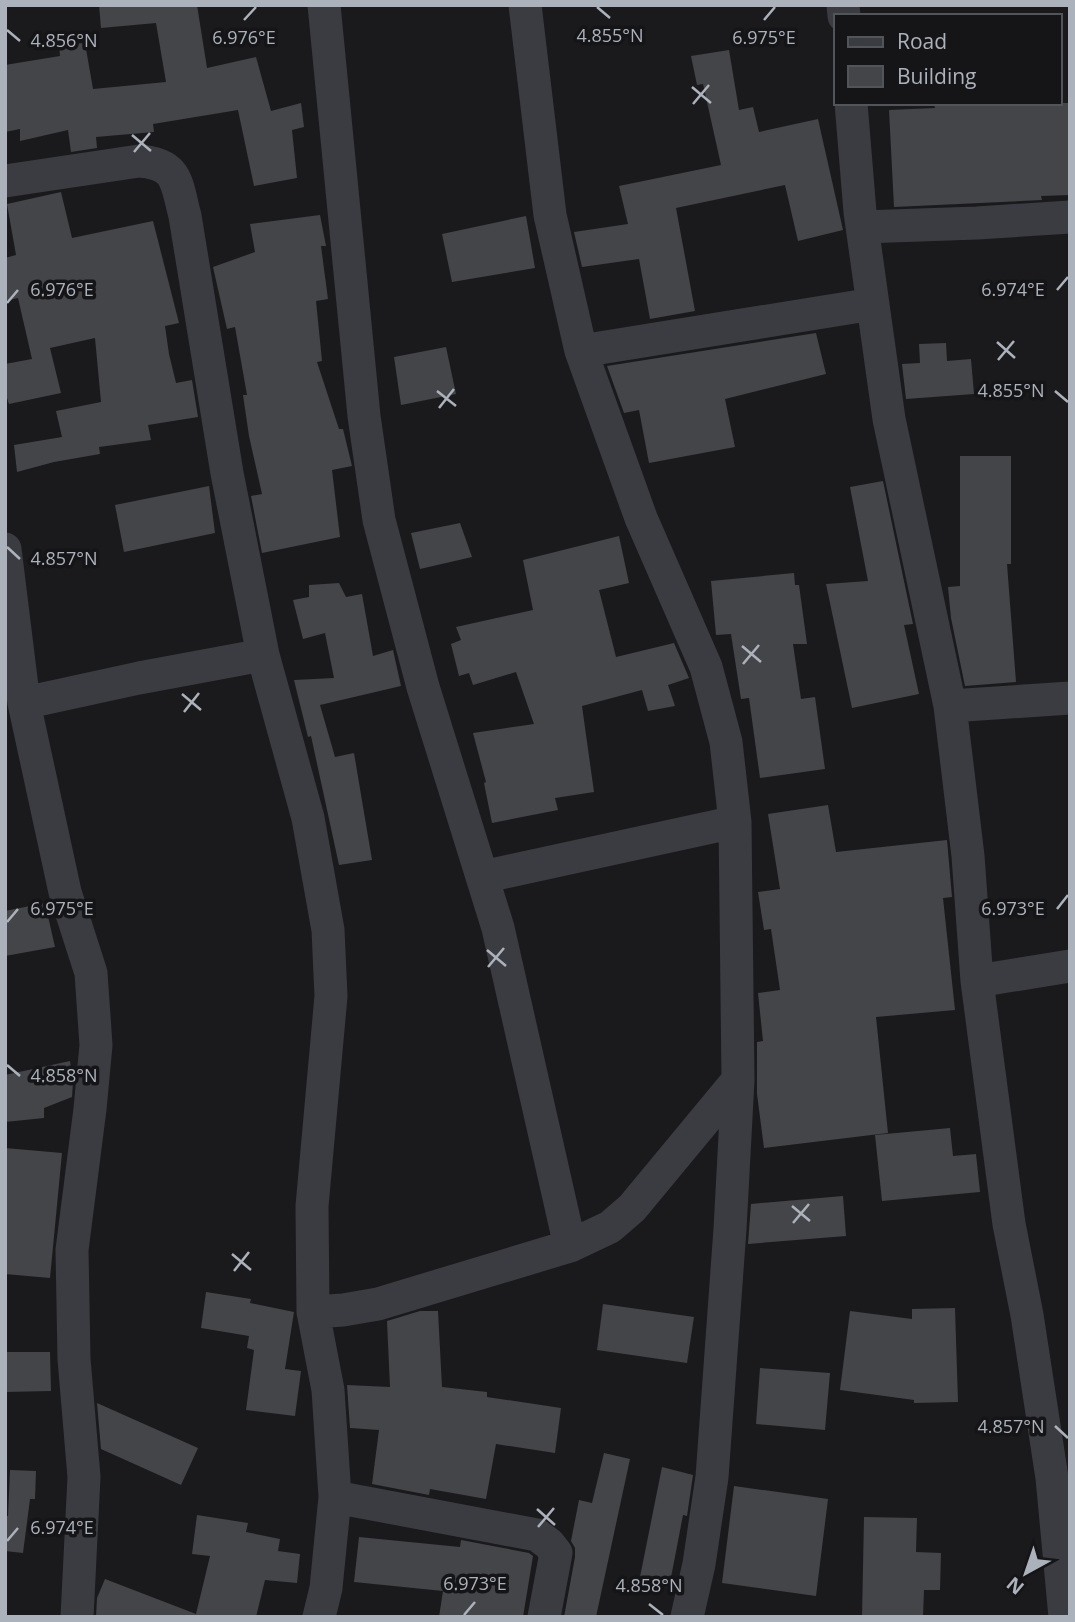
<svg xmlns="http://www.w3.org/2000/svg" width="1075" height="1622" viewBox="0 0 1075 1622" font-family="'Open Sans',sans-serif">
<style>
.building{fill:#444549}
.lines{fill:none;stroke-linecap:round;stroke-linejoin:round}
.minor{stroke:#3b3c41;stroke-width:33}
.ticks{fill:none;stroke:#acb2bc;stroke-width:2.5}
.ticks-label{font-size:18px;text-anchor:middle;fill:#acb2bc;stroke:#151517;stroke-width:7;stroke-linejoin:round;paint-order:stroke}
</style>
<rect width="100%" height="100%" fill="#1a1a1c"/>
<path class="building" d="M 99,5 L 197,5 L 207,68 L 256,57 L 271,111 L 301,103 L 304,127 L 292,130 L 297,178 L 254,186 L 238,110 L 153,124 L 154,132 L 96,137 L 97,148 L 71,152 L 68,130 L 20,141 L 20,129 L 5,132 L 5,65 L 60,56 L 59,45 L 85,43 L 93,89 L 166,82 L 156,23 L 101,28 Z
M 729,50 L 739,110 L 753,107 L 759,132 L 818,119 L 843,230 L 798,241 L 785,185 L 676,208 L 695,311 L 650,319 L 639,259 L 582,267 L 574,232 L 628,224 L 619,186 L 721,165 L 703,84 L 697,85 L 691,56 Z
M 981,103 L 1070,103 L 1070,195 L 1041,196 L 1042,200 L 894,207 L 889,110 L 935,108 L 934,104 Z
M 61,192 L 72,238 L 153,221 L 179,323 L 165,326 L 169,354 L 176,383 L 192,380 L 198,417 L 148,425 L 151,440 L 99,447 L 100,454 L 54,462 L 17,472 L 14,445 L 62,437 L 56,411 L 101,402 L 95,338 L 50,348 L 61,393 L 9,404 L 5,392 L 5,364 L 32,359 L 18,298 L 5,301 L 5,258 L 16,255 L 7,204 Z
M 320,215 L 326,246 L 321,246 L 328,299 L 316,301 L 322,361 L 317,362 L 339,429 L 343,429 L 352,466 L 332,470 L 340,537 L 262,553 L 251,496 L 262,494 L 249,436 L 243,395 L 247,395 L 235,327 L 227,329 L 213,267 L 255,252 L 250,224 Z
M 526,216 L 535,268 L 452,282 L 442,234 Z
M 816,333 L 826,374 L 725,399 L 735,447 L 649,463 L 639,410 L 624,413 L 607,366 Z
M 946,343 L 947,361 L 971,359 L 974,394 L 906,399 L 902,364 L 920,363 L 919,344 Z
M 446,347 L 456,394 L 401,405 L 394,357 Z
M 960,456 L 1011,456 L 1011,564 L 1007,564 L 1016,682 L 965,686 L 951,618 L 948,587 L 960,586 Z
M 883,481 L 913,624 L 904,625 L 919,694 L 852,708 L 826,584 L 868,581 L 850,487 Z
M 209,486 L 215,533 L 124,552 L 115,505 Z
M 460,523 L 472,557 L 420,569 L 411,533 Z
M 619,536 L 629,583 L 599,590 L 616,657 L 674,643 L 689,678 L 668,685 L 675,706 L 648,711 L 642,690 L 582,706 L 594,792 L 555,798 L 558,810 L 492,823 L 484,783 L 486,782 L 473,733 L 534,724 L 516,672 L 473,685 L 469,673 L 459,676 L 451,644 L 461,640 L 456,627 L 533,610 L 523,560 Z
M 794,573 L 795,585 L 799,585 L 807,644 L 793,644 L 801,699 L 815,697 L 825,769 L 760,778 L 749,698 L 741,699 L 731,634 L 716,635 L 711,581 Z
M 339,583 L 346,597 L 362,594 L 373,656 L 393,650 L 401,686 L 320,705 L 335,757 L 354,753 L 372,860 L 339,865 L 311,736 L 308,737 L 294,680 L 334,678 L 325,633 L 303,639 L 293,600 L 309,597 L 309,585 Z
M 828,805 L 836,852 L 947,840 L 952,897 L 943,898 L 955,1010 L 876,1017 L 888,1133 L 764,1148 L 757,1094 L 757,1042 L 763,1041 L 758,993 L 780,990 L 771,929 L 764,930 L 758,892 L 780,889 L 768,814 Z
M 45,903 L 55,947 L 5,956 L 5,911 Z
M 70,1061 L 73,1082 L 72,1097 L 44,1108 L 44,1118 L 5,1122 L 5,1075 Z
M 950,1128 L 953,1156 L 976,1154 L 980,1192 L 882,1201 L 875,1135 Z
M 5,1148 L 62,1153 L 50,1278 L 5,1274 Z
M 843,1196 L 846,1236 L 748,1244 L 751,1204 Z
M 206,1292 L 251,1299 L 250,1303 L 294,1312 L 285,1369 L 301,1371 L 295,1416 L 246,1410 L 254,1350 L 247,1348 L 249,1336 L 201,1328 Z
M 603,1304 L 694,1317 L 687,1363 L 597,1350 Z
M 955,1308 L 958,1402 L 914,1403 L 914,1400 L 840,1390 L 850,1311 L 912,1319 L 912,1309 Z
M 420,1311 L 438,1311 L 442,1387 L 487,1392 L 487,1397 L 561,1408 L 555,1453 L 496,1444 L 486,1499 L 430,1489 L 429,1495 L 372,1484 L 379,1430 L 350,1428 L 347,1385 L 390,1387 L 387,1321 Z
M 5,1352 L 50,1352 L 51,1391 L 5,1392 Z
M 760,1368 L 830,1373 L 825,1430 L 756,1424 Z
M 97,1403 L 198,1448 L 181,1485 L 101,1449 Z
M 604,1453 L 630,1459 L 596,1617 L 564,1617 L 575,1557 L 575,1548 L 571,1541 L 579,1500 L 592,1503 Z
M 662,1467 L 693,1475 L 687,1516 L 683,1515 L 669,1588 L 639,1582 Z
M 10,1470 L 36,1471 L 35,1499 L 30,1499 L 23,1553 L 5,1551 L 5,1516 L 8,1516 Z
M 734,1486 L 828,1499 L 816,1596 L 722,1583 Z
M 197,1515 L 248,1523 L 246,1532 L 280,1539 L 278,1551 L 300,1554 L 297,1583 L 265,1580 L 256,1617 L 96,1617 L 97,1598 L 105,1579 L 196,1614 L 210,1556 L 192,1554 Z
M 864,1517 L 917,1518 L 916,1552 L 941,1553 L 940,1590 L 924,1590 L 923,1617 L 862,1617 Z
M 359,1537 L 460,1547 L 461,1540 L 529,1553 L 533,1556 L 523,1617 L 439,1617 L 443,1591 L 354,1582 Z"/>
<g class="lines">
<path class="minor" d="M 324,5 L 364,416 L 379,520 L 423,687 L 498,928 L 570,1246
M 525,5 L 550,215 L 581,351 L 641,518 L 706,667 L 726,742 L 735,822 L 738,1080 L 730,1229 L 712,1477 L 699,1564 L 687,1617
M 843,5 L 844,16
M 851,103 L 860,212 L 889,419 L 950,706 L 968,856 L 977,981 L 1009,1224 L 1027,1315 L 1052,1478 L 1065,1617
M 5,181 L 139,161 C 179,164 176,183 185,216 L 227,473 L 263,655 L 308,818 L 328,930 L 331,996 L 312,1206 L 313,1312 L 328,1390 L 335,1497 L 326,1588 L 319,1617
M 863,227 L 977,223 L 1070,217
M 581,351 L 873,304
M 5,549 L 24,703 L 65,892 L 91,973 L 96,1045 L 90,1109 L 72,1250 L 74,1359 L 84,1477 L 77,1617
M 24,703 L 139,678 L 263,655
M 950,706 L 1070,698
M 482,877 L 735,822
M 977,981 L 1070,966
M 313,1312 L 343,1310 L 378,1304 L 570,1246 L 610,1227 L 632,1208 L 738,1080
M 335,1497 L 537,1535 L 549,1544 L 556,1553 L 544,1617"/>
</g>
<path class="ticks" d="M 597,7 L 610,18M 244,20 L 256,7M 764,20 L 775,7M 7,30 L 20,41M 692,87 L 711,103M 693,104 L 709,85M 132,135 L 151,151M 134,152 L 150,133M 1057,290 L 1068,277M 7,303 L 18,290M 997,342 L 1015,358M 998,360 L 1014,341M 437,391 L 456,406M 1055,391 L 1068,402M 439,408 L 454,389M 7,547 L 20,559M 742,646 L 761,662M 743,664 L 759,645M 182,694 L 201,710M 184,712 L 199,693M 1057,909 L 1068,895M 7,922 L 18,909M 487,950 L 506,966M 488,967 L 504,948M 7,1065 L 20,1076M 792,1206 L 810,1221M 793,1223 L 809,1204M 232,1254 L 251,1270M 234,1271 L 249,1252M 1055,1426 L 1068,1438M 537,1509 L 555,1525M 538,1527 L 554,1508M 7,1541 L 18,1528M 649,1604 L 663,1615M 464,1615 L 475,1602"/>
<g class="ticks-label">
<text x="610" y="42">4.855°N</text>
<text x="244" y="44">6.976°E</text>
<text x="764" y="44">6.975°E</text>
<text x="64" y="47">4.856°N</text>
<text x="1013" y="296">6.974°E</text>
<text x="62" y="296">6.976°E</text>
<text x="1011" y="397">4.855°N</text>
<text x="64" y="565">4.857°N</text>
<text x="1013" y="915">6.973°E</text>
<text x="62" y="915">6.975°E</text>
<text x="64" y="1082">4.858°N</text>
<text x="1011" y="1433">4.857°N</text>
<text x="62" y="1534">6.974°E</text>
<text x="475" y="1590">6.973°E</text>
<text x="649" y="1592">4.858°N</text>
</g>
<rect width="1075" height="1622" fill="none" stroke="#acb2bc" stroke-width="14"/>
<rect x="834" y="14" width="228" height="91" fill="#151517" stroke="#515459" stroke-width="2"/>
<rect x="848" y="37" width="35" height="10" fill="#3b3c41" stroke="#515459" stroke-width="2"/>
<text x="897" y="49" font-size="21" fill="#acb2bc">Road</text>
<rect x="848" y="66" width="35" height="21" fill="#444549" stroke="#515459" stroke-width="2"/>
<text x="897" y="84" font-size="21" fill="#acb2bc">Building</text>
<g transform="translate(1026 1573) rotate(220)" stroke="#151517" stroke-width="5" paint-order="stroke">
<path d="M0-5L12 26L0 18L-12 26Z" fill="#acb2bc"/>
<text y="-10" font-size="19" font-weight="bold" text-anchor="middle" fill="#acb2bc">N</text>
</g>
</svg>
